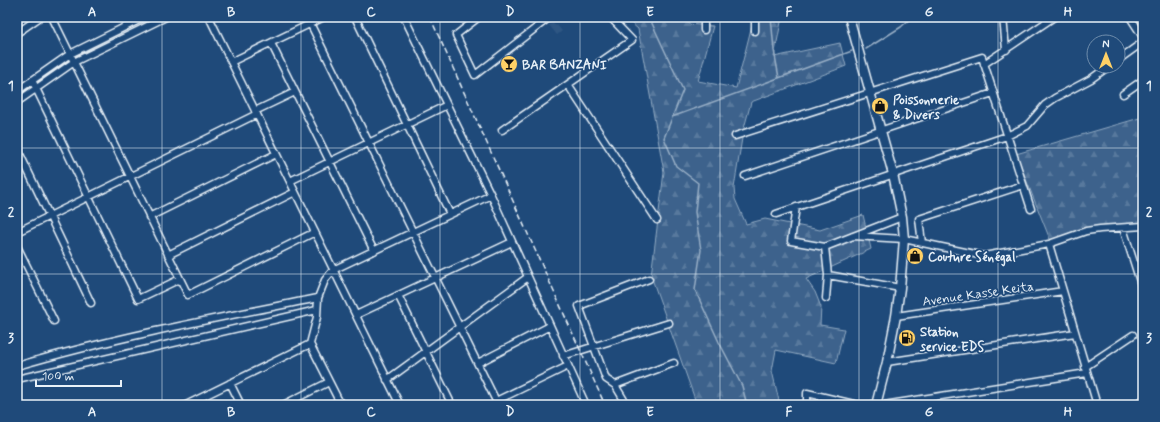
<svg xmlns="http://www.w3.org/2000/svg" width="1160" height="422" viewBox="0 0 1160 422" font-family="Mynerve,sans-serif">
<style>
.built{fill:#2e5683}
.forest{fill:url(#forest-firs);stroke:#92aac2}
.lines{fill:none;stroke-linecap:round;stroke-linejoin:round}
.stream{stroke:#9ab0c7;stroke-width:1.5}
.minor-casing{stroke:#e8f1f8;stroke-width:9}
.major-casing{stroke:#e8f1f8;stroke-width:11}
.minor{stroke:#1f4a7a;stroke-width:6}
.major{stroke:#1f4a7a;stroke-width:8}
.rail{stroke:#e8f1f8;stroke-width:1.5;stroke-dasharray:6 3;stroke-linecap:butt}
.grid{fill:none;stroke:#e8f1f8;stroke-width:1;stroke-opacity:0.55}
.labels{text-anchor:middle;stroke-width:3.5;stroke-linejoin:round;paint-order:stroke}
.poi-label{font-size:13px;font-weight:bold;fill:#e8f1f8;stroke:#1f4a7a;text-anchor:start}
.street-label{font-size:13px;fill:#e8f1f8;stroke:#1f4a7a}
.neatline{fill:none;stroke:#e8f1f8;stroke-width:1.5}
.grid-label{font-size:13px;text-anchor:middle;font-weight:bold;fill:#e8f1f8}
</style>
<defs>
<pattern id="forest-firs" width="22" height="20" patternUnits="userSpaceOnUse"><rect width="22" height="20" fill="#3c628c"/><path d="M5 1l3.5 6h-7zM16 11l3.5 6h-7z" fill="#58799d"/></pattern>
</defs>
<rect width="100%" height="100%" fill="#1f4a7a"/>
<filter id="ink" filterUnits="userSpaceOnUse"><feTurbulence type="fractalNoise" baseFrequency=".025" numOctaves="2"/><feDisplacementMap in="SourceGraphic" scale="8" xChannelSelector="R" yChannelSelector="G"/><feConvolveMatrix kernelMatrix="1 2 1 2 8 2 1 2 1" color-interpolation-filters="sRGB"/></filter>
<g filter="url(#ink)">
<path class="built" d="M 553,22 L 556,26 L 557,25 L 562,31 L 557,35 L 549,25 Z"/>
<path class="forest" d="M 624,17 L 688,17 L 689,24 L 713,26 L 698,81 L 736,88 L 754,17 L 782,17 L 774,57 L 840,43 L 846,66 L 751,102 L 743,132 L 734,188 L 735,199 L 746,224 L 765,219 L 820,230 L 863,215 L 871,249 L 806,279 L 815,292 L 821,307 L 820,325 L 844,329 L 836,363 L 776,350 L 772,371 L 780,405 L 697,405 L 651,276 L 664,172 L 638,29 Z
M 1143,117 L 1143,222 L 1051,242 L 1016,154 Z"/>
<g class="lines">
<path class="stream" d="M 649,17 L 683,90 L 664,138 L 676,166 L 698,183 L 695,212 L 701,250 L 695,290 L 719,342 L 742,386 L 747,405
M 771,17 L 774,50 L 779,78
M 866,49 L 901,27 L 912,17
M 672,117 L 852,51"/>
<g class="minor-casing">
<path id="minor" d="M 52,17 L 188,295 L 315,232
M 209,17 L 400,405
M 307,17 L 498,405
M 355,17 L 450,214
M 404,17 L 491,195 L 586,405
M 479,17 L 456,35 L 475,75 L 550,17
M 1003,17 L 1006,50
M 1130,17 L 1143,37
M 704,30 L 704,17
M 755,31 L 755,17
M 17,33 L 40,17
M 271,43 L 374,251
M 1118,60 L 1143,42
M 231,62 L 324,17
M 984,64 L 1054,17
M 32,80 L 138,299 L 180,279
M 568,85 L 657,220
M 17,91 L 70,54 L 145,17
M 1123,94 L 1143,80
M 17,102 L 74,62 L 166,17
M 255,111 L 295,92
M 502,130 L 632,40 L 610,17
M 735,136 L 982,57 L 1031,209
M 17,148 L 91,303
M 745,176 L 993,93
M 290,181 L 447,105
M 796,207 L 791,241 L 825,247 L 902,217
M 776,214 L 1007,136 L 1027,126 L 1045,105 L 1055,98 L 1091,79 L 1109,66
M 149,217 L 276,154
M 1123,228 L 1143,291
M 17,232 L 257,114
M 853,236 L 904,239 L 984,256 L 1049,244 L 1086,231 L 1100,229 L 1143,226
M 922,243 L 919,219 L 1023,185
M 1049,244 L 1097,405
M 17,246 L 54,321
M 825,247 L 828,275 L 826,298
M 168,255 L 295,192
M 828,275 L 900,288
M 398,295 L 452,405
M 356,315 L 512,242
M 896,316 L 1063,291
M 563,356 L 669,323
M 887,362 L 1075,333
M 478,363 L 550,326
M 17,366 C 116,337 217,318 318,298
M 1085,367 L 1133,335
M 17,379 L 317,310
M 387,380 L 528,277
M 230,383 L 241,405
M 615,385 L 674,363
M 496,401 L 568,366
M 913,402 L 927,405
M 186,405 L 310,344
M 283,405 L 329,382
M 341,405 L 310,344 L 317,317 L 318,298 L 325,280 L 333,270 L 491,195
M 627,405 L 615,385 L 606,379 L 579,306 L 649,279
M 807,405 L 807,393 L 858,405
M 884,405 L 1087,373
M 1136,405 L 1143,400"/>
</g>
<g class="major-casing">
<path id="major" d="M 849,17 L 893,174 L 902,217 L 904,239 L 900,288 L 896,316 L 887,362 L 876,405"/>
</g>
<use href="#minor" class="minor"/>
<use href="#major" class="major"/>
<path class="rail" d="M 430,17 L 605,405"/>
</g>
</g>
<path class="grid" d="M 162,17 L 162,405M 301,17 L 301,405M 440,17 L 440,405M 580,17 L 580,405M 720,17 L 720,405M 859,17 L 859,405M 998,17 L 998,405M 17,148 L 1143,148M 17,274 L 1143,274"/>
<defs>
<g id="bar-disc" transform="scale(0.9)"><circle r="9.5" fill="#ffd166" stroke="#1f4a7a"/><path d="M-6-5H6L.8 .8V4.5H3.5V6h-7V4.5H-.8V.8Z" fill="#111"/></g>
<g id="shop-disc" transform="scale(0.9)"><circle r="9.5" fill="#ffd166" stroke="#1f4a7a"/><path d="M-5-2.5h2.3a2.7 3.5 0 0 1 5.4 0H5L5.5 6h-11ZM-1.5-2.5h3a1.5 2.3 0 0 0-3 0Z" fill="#111"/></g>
<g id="fuel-disc" transform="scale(0.9)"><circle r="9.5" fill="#ffd166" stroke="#1f4a7a"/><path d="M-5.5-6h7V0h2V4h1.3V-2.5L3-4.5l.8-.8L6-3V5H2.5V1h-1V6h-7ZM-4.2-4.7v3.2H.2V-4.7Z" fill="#111"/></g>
</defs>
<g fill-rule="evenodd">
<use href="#bar-disc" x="509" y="64"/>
<use href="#shop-disc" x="880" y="106"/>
<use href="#shop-disc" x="915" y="256"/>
<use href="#fuel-disc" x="907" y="338"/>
</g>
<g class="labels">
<g class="poi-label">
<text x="522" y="69">BAR BANZANI</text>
<text x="893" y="104">Poissonnerie<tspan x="893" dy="15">&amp; Divers</tspan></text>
<text x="928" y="261">Couture Sénégal</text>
<text x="920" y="336">Station<tspan x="920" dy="15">service EDS</tspan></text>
</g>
<g class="street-label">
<text transform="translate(978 293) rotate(-8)" y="5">Avenue Kasse Keita</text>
</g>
</g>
<rect width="1160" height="422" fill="none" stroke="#1f4a7a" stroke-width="44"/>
<g transform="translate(1106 54)"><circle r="19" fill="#1f4a7a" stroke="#6f8dac"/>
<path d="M0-3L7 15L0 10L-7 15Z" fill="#ffd166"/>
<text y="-6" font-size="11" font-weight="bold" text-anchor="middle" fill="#e8f1f8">N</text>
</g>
<path d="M36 380v6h85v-6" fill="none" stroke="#e8f1f8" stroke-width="2"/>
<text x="42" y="380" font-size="12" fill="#e8f1f8" stroke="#1f4a7a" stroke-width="3" paint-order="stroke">100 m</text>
<rect x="22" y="22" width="1116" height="378" class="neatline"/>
<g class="grid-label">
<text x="92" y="16">A</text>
<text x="231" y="16">B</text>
<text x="371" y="16">C</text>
<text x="510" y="16">D</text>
<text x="650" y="16">E</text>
<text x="789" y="16">F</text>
<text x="929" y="16">G</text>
<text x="1068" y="16">H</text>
<text x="11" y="90">1</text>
<text x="1149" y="90">1</text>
<text x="11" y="216">2</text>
<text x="1149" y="216">2</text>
<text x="11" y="342">3</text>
<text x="1149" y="342">3</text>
<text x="92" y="416">A</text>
<text x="231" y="416">B</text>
<text x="371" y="416">C</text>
<text x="510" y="416">D</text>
<text x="650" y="416">E</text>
<text x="789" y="416">F</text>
<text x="929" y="416">G</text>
<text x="1068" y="416">H</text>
</g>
</svg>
